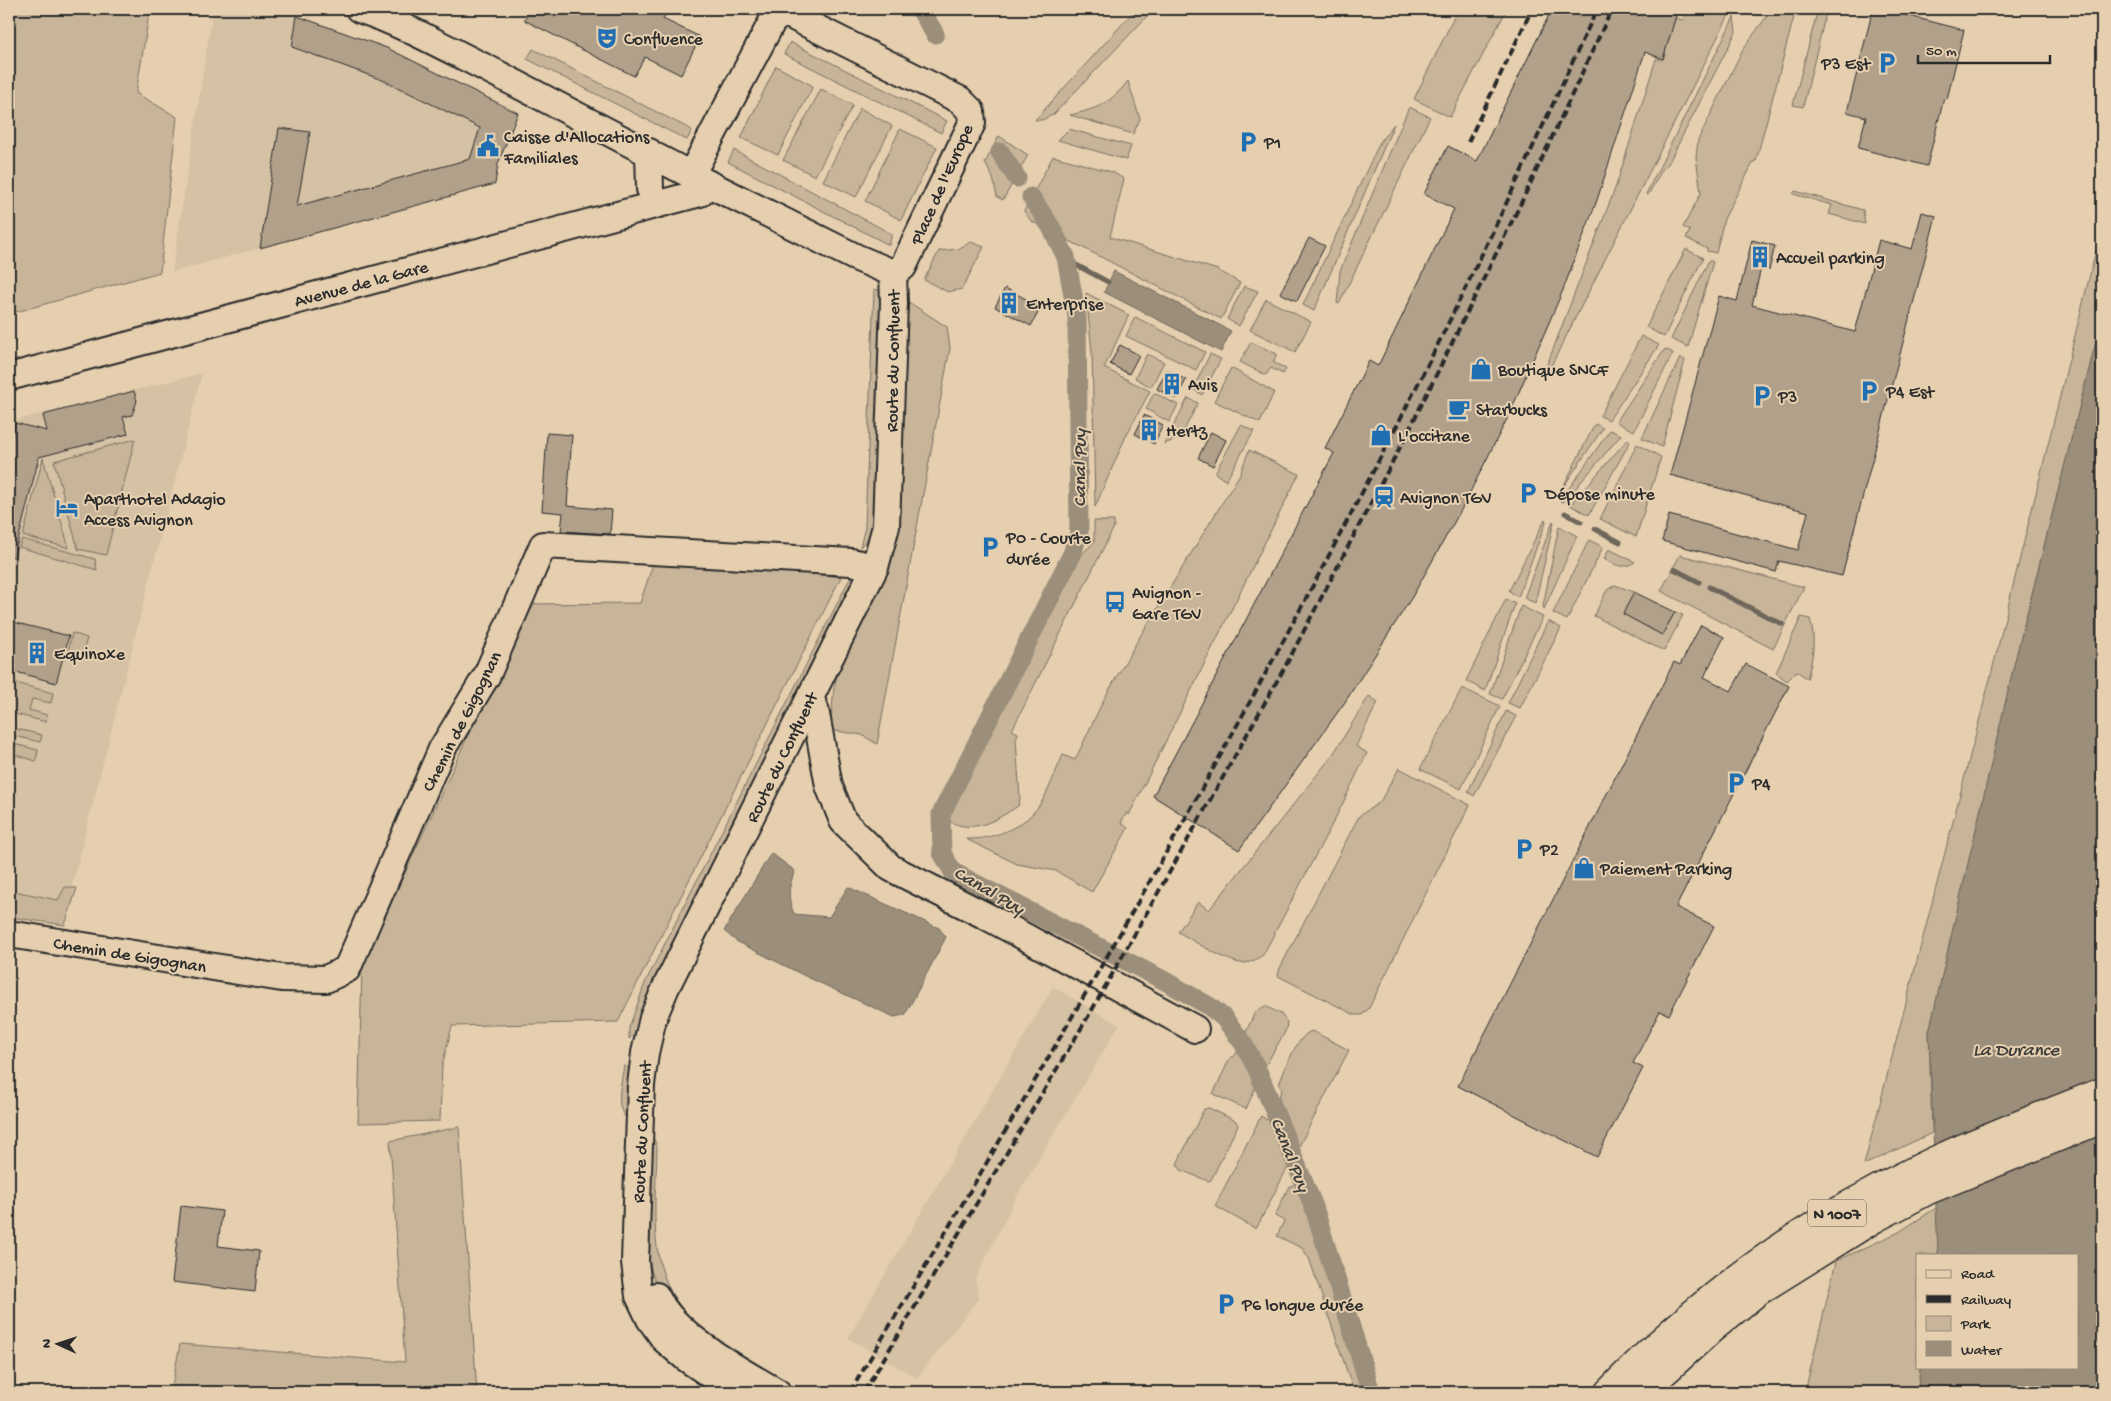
<svg xmlns="http://www.w3.org/2000/svg" width="2111" height="1401" viewBox="0 0 2111 1401" font-family="'Gochi Hand',sans-serif">
<style>
.built{fill:#d5c1a4}
.green{fill:#c7b499;stroke:#797062}
.water{fill:#9b8e7a;stroke:#6e665a}
.lines{fill:none;stroke-linecap:round;stroke-linejoin:round}
.stream{stroke:#6e665a;stroke-width:5}
.canal{stroke:#9b8e7a;stroke-width:19}
.building{fill:#b1a18b;stroke:#2b2b2b}
.minor-casing{stroke:#2b2b2b;stroke-width:30}
.highway-casing{stroke:#2b2b2b;stroke-width:31}
.minor{stroke:#e5cfaf;stroke-width:26}
.highway{stroke:#e5cfaf;stroke-width:28}
.rail{stroke:#2b2b2b;stroke-width:4;stroke-dasharray:8 4;stroke-linecap:butt}
.labels{text-anchor:middle;stroke-width:4;stroke-linejoin:round;paint-order:stroke}
.shield{fill:#e5cfaf;stroke:#635c53;stroke-width:1}
.shield-label{font-size:16px;font-weight:bold;fill:#2b2b2b}
.poi-label{font-size:18px;fill:#2b2b2b;stroke:#e5cfaf;text-anchor:start}
.street-label{font-size:18px;fill:#2b2b2b;stroke:#e5cfaf}
.water-label{font-size:19px;font-style:italic;fill:#413f3b;stroke:#e5cfaf}
</style>
<rect width="100%" height="100%" fill="#e5cfaf"/>
<filter id="ink" filterUnits="userSpaceOnUse"><feTurbulence type="fractalNoise" baseFrequency=".02" numOctaves="2"/><feDisplacementMap in="SourceGraphic" scale="10" xChannelSelector="R" yChannelSelector="G"/><feConvolveMatrix kernelMatrix="1 2 1 2 8 2 1 2 1" color-interpolation-filters="sRGB"/></filter>
<g filter="url(#ink)">
<path class="built" d="M 213,9 L 274,9 L 297,16 L 387,48 L 518,113 L 498,164 L 495,184 L 172,272 Z
M 202,373 L 63,921 L 9,918 L 9,422 Z
M 1053,987 L 1119,1025 L 1014,1201 L 975,1280 L 979,1298 L 917,1378 L 848,1338 Z"/>
<path class="green" d="M 9,9 L 150,9 L 136,93 L 177,117 L 160,272 L 9,314 Z
M 1136,9 L 1154,9 L 1054,114 L 1042,120 L 1035,120 Z
M 1458,9 L 1507,9 L 1450,117 L 1414,99 Z
M 1686,9 L 1732,9 L 1548,372 L 1545,370 L 1616,186 L 1656,59 L 1663,59 L 1675,18 L 1683,20 Z
M 1772,9 L 1796,9 L 1756,161 L 1754,161 L 1724,219 L 1716,253 L 1707,251 L 1707,249 L 1686,238 L 1690,231 L 1683,227 L 1701,193 L 1696,157 L 1698,140 L 1743,49 Z
M 1818,9 L 1827,9 L 1803,107 L 1793,105 Z
M 1734,17 L 1736,32 L 1668,164 L 1663,168 L 1648,195 L 1646,194 Z
M 790,42 L 947,121 L 941,133 L 784,54 Z
M 533,49 L 692,130 L 687,140 L 527,59 Z
M 776,66 L 813,86 L 778,155 L 741,138 Z
M 1128,81 L 1140,119 L 1133,134 L 1070,115 C 1097,109 1111,103 1128,81 Z
M 821,89 L 853,105 L 815,176 L 783,160 Z
M 1409,107 L 1430,117 L 1339,304 L 1337,303 L 1340,271 Z
M 860,108 L 892,126 L 856,197 L 823,181 Z
M 1394,124 L 1321,295 L 1314,311 L 1303,305 L 1380,142 Z
M 900,129 L 937,147 L 901,220 L 865,201 Z
M 1069,129 L 1131,146 L 1126,160 L 1058,140 Z
M 999,136 L 1028,155 L 1003,200 L 997,197 L 993,178 L 985,163 Z
M 734,150 L 892,234 L 889,245 L 728,162 Z
M 1053,156 L 1112,172 L 1124,179 L 1110,237 L 1218,270 L 1240,283 L 1221,319 L 1031,221 L 1024,211 Z
M 1795,191 L 1863,210 L 1865,224 L 1829,214 L 1832,205 L 1793,194 Z
M 2102,226 L 2102,318 L 2018,649 L 1929,1032 L 1932,1133 L 1864,1165 L 1991,675 Z
M 971,242 L 984,247 L 962,289 L 948,292 L 924,280 L 939,251 L 958,249 Z
M 1686,249 L 1703,258 L 1664,337 L 1646,327 Z
M 1709,260 L 1713,262 L 1688,347 L 1671,339 Z
M 1244,286 L 1258,291 L 1239,326 L 1227,319 Z
M 874,289 L 881,291 L 884,296 L 875,530 L 860,547 L 865,527 Z
M 1086,293 L 1129,315 L 1104,368 L 1150,391 L 1126,436 L 1095,507 L 1092,352 Z
M 904,299 L 947,327 L 950,348 L 877,744 L 862,735 L 830,730 L 834,687 L 843,654 L 881,576 Z
M 1266,299 L 1311,322 L 1295,352 L 1250,330 Z
M 1135,317 L 1205,352 L 1196,370 L 1126,336 Z
M 1641,336 L 1659,345 L 1609,420 L 1600,416 Z
M 1251,342 L 1277,354 L 1273,362 L 1286,369 L 1283,374 L 1271,368 L 1266,375 L 1240,362 Z
M 1665,349 L 1673,353 L 1634,431 L 1616,422 Z
M 1147,354 L 1164,362 L 1151,387 L 1135,378 Z
M 1210,354 L 1221,359 L 1202,395 L 1193,389 Z
M 1680,358 L 1685,360 L 1662,447 L 1642,438 Z
M 1231,368 L 1274,392 L 1260,423 L 1214,401 Z
M 1154,393 L 1178,405 L 1169,422 L 1146,409 Z
M 1188,398 L 1198,403 L 1180,438 L 1164,444 Z
M 1595,424 L 1603,428 L 1562,489 Z
M 1241,425 L 1254,431 L 1226,481 L 1215,473 Z
M 1610,430 L 1621,435 L 1564,502 L 1560,501 Z
M 135,439 L 106,555 L 78,549 L 54,461 Z
M 1628,439 L 1630,442 L 1589,515 L 1570,505 Z
M 1637,444 L 1661,457 L 1636,537 L 1600,519 Z
M 1249,450 L 1299,474 L 1129,815 L 1127,812 L 1121,823 L 1128,828 L 1092,892 L 1056,871 L 1017,864 L 966,839 C 991,840 1023,828 1038,807 C 1049,792 1055,772 1063,755 L 1075,760 L 1104,699 L 1139,638 L 1240,474 Z
M 43,458 L 69,548 L 23,536 Z
M 1545,519 L 1546,522 L 1518,597 L 1509,591 Z
M 1094,521 L 1114,521 L 1114,527 L 1012,730 L 1018,733 L 1016,739 L 1020,798 L 1018,806 C 995,821 973,835 947,820 L 1082,554 L 1094,542 Z
M 1553,521 L 1554,522 L 1535,603 L 1524,598 Z
M 1559,526 L 1577,536 L 1544,609 L 1543,606 Z
M 22,539 L 95,559 L 97,570 L 19,547 Z
M 1589,540 L 1603,547 L 1567,620 L 1553,613 Z
M 1609,549 L 1635,562 C 1623,570 1615,565 1604,559 Z
M 1680,555 L 1804,587 L 1773,649 L 1661,591 Z
M 655,558 L 841,577 L 618,1022 L 452,1026 L 442,1066 L 440,1121 L 358,1123 L 362,967 L 528,604 L 640,603 Z
M 851,576 L 854,581 L 637,1032 L 629,1039 L 629,1028 L 645,983 Z
M 1615,585 L 1634,592 L 1624,614 L 1662,635 L 1675,612 L 1683,615 L 1664,651 L 1594,616 L 1607,590 Z
M 1506,599 L 1515,604 L 1485,691 L 1466,681 Z
M 1521,606 L 1543,617 L 1502,699 L 1490,694 Z
M 1801,617 L 1810,619 C 1816,639 1813,659 1807,679 L 1797,671 L 1787,681 L 1776,673 Z
M 1548,621 L 1561,628 L 1520,708 L 1508,703 Z
M 72,633 L 87,638 L 82,656 L 68,652 Z
M 12,682 L 53,693 L 51,703 L 32,699 L 29,710 L 47,715 L 46,722 L 15,714 L 13,728 L 42,735 L 40,742 L 15,736 L 14,744 L 38,750 L 36,761 L 9,753 L 9,695 Z
M 1462,688 L 1500,706 L 1461,789 L 1420,769 Z
M 1369,696 L 1378,702 L 1356,746 L 1367,753 L 1339,811 L 1263,955 C 1257,959 1249,964 1241,963 C 1227,962 1192,940 1178,932 L 1198,902 L 1209,910 L 1332,756 Z
M 1506,711 L 1516,716 L 1474,796 L 1468,792 Z
M 1399,768 L 1470,805 L 1369,1008 L 1362,1015 L 1355,1015 L 1278,976 L 1280,968 L 1359,816 L 1380,802 Z
M 65,887 L 77,888 L 65,925 L 9,917 L 9,890 L 58,900 Z
M 1265,1006 L 1281,1014 L 1287,1022 L 1286,1030 L 1263,1070 L 1245,1034 L 1255,1012 Z
M 1312,1031 L 1349,1050 L 1295,1154 L 1276,1105 L 1282,1089 L 1279,1084 C 1285,1069 1297,1035 1312,1031 Z
M 1240,1046 L 1257,1084 L 1246,1109 L 1213,1094 L 1230,1058 L 1235,1056 Z
M 624,1065 L 630,1070 L 628,1119 C 613,1109 622,1081 624,1065 Z
M 1209,1108 L 1236,1121 L 1238,1125 L 1211,1180 L 1208,1181 L 1181,1170 L 1177,1164 L 1204,1109 Z
M 1272,1109 L 1292,1159 L 1256,1229 L 1215,1206 L 1261,1116 L 1267,1120 Z
M 459,1127 L 477,1392 L 171,1392 L 180,1344 L 405,1362 L 390,1141 Z
M 648,1136 C 655,1138 656,1142 657,1149 C 656,1205 645,1268 686,1313 C 703,1332 725,1346 746,1360 L 746,1370 L 660,1295 L 652,1273 L 647,1250 Z
M 1296,1181 L 1364,1392 L 1354,1392 L 1309,1258 L 1302,1248 L 1277,1236 L 1284,1221 L 1275,1216 L 1289,1186 L 1292,1186 Z
M 1939,1206 L 1939,1255 L 1917,1255 L 1917,1367 L 1920,1367 L 1918,1392 L 1805,1392 L 1836,1261 L 1899,1232 Z"/>
<path class="water" d="M 1114,271 L 1231,331 L 1221,352 L 1104,292 Z
M 2102,318 L 2102,1392 L 1918,1392 L 1920,1367 L 2077,1367 L 2077,1255 L 1938,1255 L 1929,1032 L 2014,665 Z
M 771,853 L 795,871 C 788,887 787,897 794,914 L 829,917 L 848,887 L 939,928 L 946,937 L 905,1015 L 894,1017 L 807,977 L 736,941 L 724,931 Z"/>
<g class="lines">
<path class="stream" d="M 1067,260 L 1108,282
M 1565,513 L 1581,522
M 1595,529 L 1620,542
M 1674,569 L 1699,582
M 1709,587 L 1782,624"/>
<path class="canal" d="M 920,9 L 935,34
M 1000,152 L 1017,178
M 1031,197 L 1051,227 L 1066,257 L 1077,317 L 1079,533 L 1072,554 L 941,814 L 942,853 L 953,872 L 1165,981 L 1209,1006 L 1224,1018 L 1243,1043 L 1257,1069 L 1314,1207 L 1371,1392"/>
</g>
<path class="building" d="M 530,9 L 668,9 L 663,19 L 700,37 L 681,75 L 645,57 L 634,76 L 524,20 Z
M 1552,9 L 1678,9 L 1663,59 L 1645,52 L 1597,200 L 1563,290 L 1509,415 L 1461,510 L 1412,597 L 1345,702 L 1239,850 L 1153,796 L 1334,453 L 1325,448 L 1369,361 L 1378,366 L 1454,209 L 1424,194 L 1448,146 L 1477,161 Z
M 1873,9 L 1882,9 L 1964,30 L 1947,99 L 1944,98 L 1927,166 L 1858,148 L 1866,117 L 1847,112 Z
M 297,16 L 387,48 L 518,113 L 498,164 L 495,184 L 260,248 L 279,128 L 310,132 L 297,206 L 470,159 L 480,128 L 385,81 L 292,47 Z
M 1922,212 L 1936,216 L 1842,576 L 1779,561 L 1776,572 L 1662,541 L 1669,515 L 1798,550 L 1808,512 L 1670,475 L 1719,296 L 1737,301 L 1752,240 L 1775,246 L 1769,270 L 1761,268 L 1752,305 L 1855,332 L 1879,240 L 1912,249 Z
M 1309,238 L 1325,246 L 1297,301 L 1280,293 Z
M 1005,288 L 1041,307 L 1031,326 L 995,307 Z
M 1120,345 L 1139,355 L 1129,374 L 1110,364 Z
M 1167,370 L 1186,380 L 1176,399 L 1157,389 Z
M 134,391 L 137,401 L 132,415 L 123,417 L 128,434 L 39,457 L 14,557 L 9,556 L 9,448 L 15,423 L 47,431 L 43,415 Z
M 1144,415 L 1163,425 L 1154,444 L 1135,434 Z
M 1211,432 L 1226,440 L 1213,466 L 1198,458 Z
M 547,433 L 572,435 L 567,506 L 612,510 L 610,534 L 561,531 L 563,513 L 542,511 Z
M 1634,592 L 1675,612 L 1662,635 L 1623,614 Z
M 9,621 L 69,636 L 56,683 L 9,670 Z
M 1701,625 L 1724,637 L 1704,677 L 1731,691 L 1746,664 L 1789,686 L 1676,907 L 1714,926 L 1669,1015 L 1660,1011 L 1633,1063 L 1643,1068 L 1597,1157 L 1458,1086 L 1674,662 L 1680,665 Z
M 181,1206 L 222,1211 L 218,1246 L 259,1251 L 255,1292 L 172,1282 Z"/>
<g class="lines">
<g class="minor-casing">
<path id="minor" d="M 359,9 C 403,24 442,46 484,67 C 558,105 632,145 707,183 L 855,257 L 893,273 L 903,267 L 972,123 L 971,111 L 960,100 L 792,16 L 783,14 L 773,20 L 691,175
M 649,152 L 650,189
M 9,377 L 700,193 L 707,183
M 810,698 L 815,709 L 829,786 L 843,821 L 891,868 L 990,918 L 1195,1029
M 9,934 L 282,978 L 326,979 L 347,969 L 442,749 L 487,675 L 543,545 L 851,562 L 875,567
M 656,1296 C 675,1336 739,1370 777,1392
M 736,1392 L 686,1358 L 665,1340 L 650,1319 L 639,1296 L 635,1262 L 641,1085 L 645,1053 L 653,1018 L 666,987 L 875,567 L 886,526 L 894,303 L 893,273"/>
</g>
<g class="highway-casing">
<path id="highway" d="M 1609,1392 C 1699,1299 1806,1222 1924,1166 C 1982,1138 2043,1116 2102,1092
M 1642,1392 L 1710,1330 L 1758,1291 L 1873,1219 L 1928,1190 L 2102,1119"/>
</g>
<use href="#minor" class="minor"/>
<use href="#highway" class="highway"/>
<path class="rail" d="M 1468,142 L 1532,9
M 850,1392 C 1040,1076 1226,758 1395,429 C 1466,291 1532,150 1597,9
M 864,1392 L 1092,1010 L 1286,665 L 1407,434 L 1523,199 L 1612,9"/>
</g>
</g>
<defs>
<g id="theatre-bare" transform="scale(1.725)"><path d="M-5-5.5Q0-4 5-5.5V0Q5 5 0 6Q-5 5-5 0ZM-3.3-2.5H-1v1.5H-3.3ZM1-2.5H3.3v1.5H1ZM-2.8 1Q0 5.5 2.8 1Z" fill="#1f6fb2" stroke="#e5cfaf" stroke-width="2.5" paint-order="stroke"/></g>
<g id="parking-bare" transform="scale(1.725)"><path d="M-3.5-5.5H1a3.5 3.5 0 0 1 0 7H-1V5.5H-3.5ZM-1-3.4V-.6H.8a1.4 1.4 0 0 0 0-2.8Z" fill="#1f6fb2" stroke="#e5cfaf" stroke-width="2.5" paint-order="stroke"/></g>
<g id="civic-bare" transform="scale(1.725)"><path d="M-.6-6.5H3V-4.5H.6V-3L4-1V1h2V6H-6V1h2V-1L-.6-3ZM-1.2 2.5V6h2.4V2.5Z" fill="#1f6fb2" stroke="#e5cfaf" stroke-width="2.5" paint-order="stroke"/></g>
<g id="building-bare" transform="scale(1.725)"><path d="M-4-6H4V6H1V3H-1V6H-4ZM-2.5-4.3h1.7v1.8h-1.7ZM.8-4.3h1.7v1.8H.8ZM-2.5-1h1.7V.8h-1.7ZM.8-1h1.7V.8H.8Z" fill="#1f6fb2" stroke="#e5cfaf" stroke-width="2.5" paint-order="stroke"/></g>
<g id="shop-bare" transform="scale(1.725)"><path d="M-5-2.5h2.3a2.7 3.5 0 0 1 5.4 0H5L5.5 6h-11ZM-1.5-2.5h3a1.5 2.3 0 0 0-3 0Z" fill="#1f6fb2" stroke="#e5cfaf" stroke-width="2.5" paint-order="stroke"/></g>
<g id="cafe-bare" transform="scale(1.725)"><path d="M-5.5-4.5H6V0H3Q3 3.5 0 3.5H-2.5Q-5.5 3.5-5.5 0ZM3-3.2v2h1.7v-2ZM-6 4.5H4V6H-6Z" fill="#1f6fb2" stroke="#e5cfaf" stroke-width="2.5" paint-order="stroke"/></g>
<g id="station-bare" transform="scale(1.725)"><path d="M-3-6H3Q5-6 5-4V2Q5 4 3 4L4.5 6H3L1.5 4h-3L-3 6H-4.5L-3 4Q-5 4-5 2V-4Q-5-6-3-6ZM-3.5-4v3h7v-3ZM-3.5 1v1.5H-2V1ZM2 1v1.5H3.5V1Z" fill="#1f6fb2" stroke="#e5cfaf" stroke-width="2.5" paint-order="stroke"/></g>
<g id="hotel-bare" transform="scale(1.725)"><path d="M-6-4.5h1.5V1H6V5H4.5V3h-9V5H-6ZM-4 0a1.8 1.8 0 1 1 3.6 0ZM.5 0V-2.5h3Q6-2.5 6 0Z" fill="#1f6fb2" stroke="#e5cfaf" stroke-width="2.5" paint-order="stroke"/></g>
<g id="bus-bare" transform="scale(1.725)"><path d="M-5-6H5V4H4V6H2V4H-2V6H-4V4H-5ZM-3.5-4V0h7V-4ZM-3.5 1.2v1.5H-2V1.2ZM2 1.2v1.5H3.5V1.2Z" fill="#1f6fb2" stroke="#e5cfaf" stroke-width="2.5" paint-order="stroke"/></g>
</defs>
<g fill-rule="evenodd">
<use href="#theatre-bare" x="607" y="38"/>
<use href="#parking-bare" x="1887" y="63"/>
<use href="#parking-bare" x="1248" y="142"/>
<use href="#civic-bare" x="488" y="146"/>
<use href="#building-bare" x="1760" y="257"/>
<use href="#building-bare" x="1009" y="303"/>
<use href="#shop-bare" x="1481" y="369"/>
<use href="#building-bare" x="1172" y="384"/>
<use href="#parking-bare" x="1869" y="391"/>
<use href="#parking-bare" x="1762" y="396"/>
<use href="#cafe-bare" x="1459" y="409"/>
<use href="#building-bare" x="1149" y="430"/>
<use href="#shop-bare" x="1381" y="435"/>
<use href="#parking-bare" x="1528" y="493"/>
<use href="#station-bare" x="1384" y="497"/>
<use href="#hotel-bare" x="67" y="508"/>
<use href="#parking-bare" x="990" y="547"/>
<use href="#bus-bare" x="1115" y="602"/>
<use href="#building-bare" x="37" y="653"/>
<use href="#parking-bare" x="1736" y="783"/>
<use href="#parking-bare" x="1524" y="849"/>
<use href="#shop-bare" x="1584" y="868"/>
<use href="#parking-bare" x="1226" y="1304"/>
</g>
<g class="labels">
<rect class="shield" x="1808" y="1199.5" width="58" height="27" rx="4"/>
<g class="shield-label">
<text x="1837" y="1219">N 1007</text>
</g>
<g class="poi-label">
<text x="624" y="44">Confluence</text>
<text x="1870" y="69" text-anchor="end">P3 Est</text>
<text x="504" y="142">Caisse d'Allocations<tspan x="504" dy="21">Familiales</tspan></text>
<text x="1264" y="148">P1</text>
<text x="1776" y="263">Accueil parking</text>
<text x="1026" y="309">Enterprise</text>
<text x="1498" y="375">Boutique SNCF</text>
<text x="1188" y="390">Avis</text>
<text x="1886" y="397">P4 Est</text>
<text x="1778" y="402">P3</text>
<text x="1476" y="415">Starbucks</text>
<text x="1166" y="436">Hertz</text>
<text x="1398" y="441">L'occitane</text>
<text x="1545" y="499">Dépose minute</text>
<text x="1400" y="503">Avignon TGV</text>
<text x="84" y="504">Aparthotel Adagio<tspan x="84" dy="21">Access Avignon</tspan></text>
<text x="1006" y="543">P0 - Courte<tspan x="1006" dy="21">durée</tspan></text>
<text x="1132" y="598">Avignon -<tspan x="1132" dy="21">Gare TGV</tspan></text>
<text x="54" y="659">Equinoxe</text>
<text x="1752" y="789">P4</text>
<text x="1540" y="855">P2</text>
<text x="1600" y="874">Paiement Parking</text>
<text x="1242" y="1310">P6 longue durée</text>
</g>
<g class="street-label">
<text transform="translate(941 184) rotate(-66)" y="6">Place de l'Europe</text>
<text transform="translate(361 283) rotate(-15)" y="6">Avenue de la Gare</text>
<text transform="translate(892 361) rotate(-89)" y="6">Route du Confluent</text>
<text transform="translate(461 721) rotate(-63)" y="6">Chemin de Gigognan</text>
<text transform="translate(781 757) rotate(-64)" y="6">Route du Confluent</text>
<text transform="translate(130 954) rotate(9)" y="6">Chemin de Gigognan</text>
<text transform="translate(641 1132) rotate(-87)" y="6">Route du Confluent</text>
</g>
<g class="water-label">
<text transform="translate(1078 468) rotate(-90)" y="7">Canal Puy</text>
<text transform="translate(990 889) rotate(30)" y="7">Canal Puy</text>
<text x="2016" y="1055">La Durance</text>
<text transform="translate(1292 1154) rotate(68)" y="7">Canal Puy</text>
</g>
</g>
<rect width="2111" height="1401" fill="none" stroke="#e5cfaf" stroke-width="30"/>
<rect x="15" y="15" width="2081" height="1371" fill="none" stroke="#2b2b2b" stroke-width="2" filter="url(#ink)"/>
<rect x="1916" y="1254" width="162" height="115" fill="#e5cfaf" stroke="#9b8d7a"/>
<rect x="1926" y="1270" width="25" height="8" fill="#e5cfaf" stroke="#9b8d7a"/>
<text x="1961" y="1278" font-size="15" fill="#2b2b2b">Road</text>
<rect x="1926" y="1295" width="25" height="8" fill="#2b2b2b" stroke="#9b8d7a"/>
<text x="1961" y="1304" font-size="15" fill="#2b2b2b">Railway</text>
<rect x="1926" y="1316" width="25" height="15" fill="#c7b499" stroke="#9b8d7a"/>
<text x="1961" y="1328" font-size="15" fill="#2b2b2b">Park</text>
<rect x="1926" y="1341" width="25" height="15" fill="#9b8e7a" stroke="#9b8d7a"/>
<text x="1961" y="1354" font-size="15" fill="#2b2b2b">Water</text>
<g transform="translate(58 1344) rotate(273)" stroke="#e5cfaf" stroke-width="4" paint-order="stroke">
<path d="M0-4L9 19L0 12L-9 19Z" fill="#2b2b2b"/>
<text y="-8" font-size="14" font-weight="bold" text-anchor="middle" fill="#2b2b2b">N</text>
</g>
<path d="M1918 55v8h132v-8" fill="none" stroke="#2b2b2b" stroke-width="2.5"/>
<text x="1926" y="55" font-size="15" fill="#2b2b2b" stroke="#e5cfaf" stroke-width="4" paint-order="stroke">50 m</text>
</svg>
